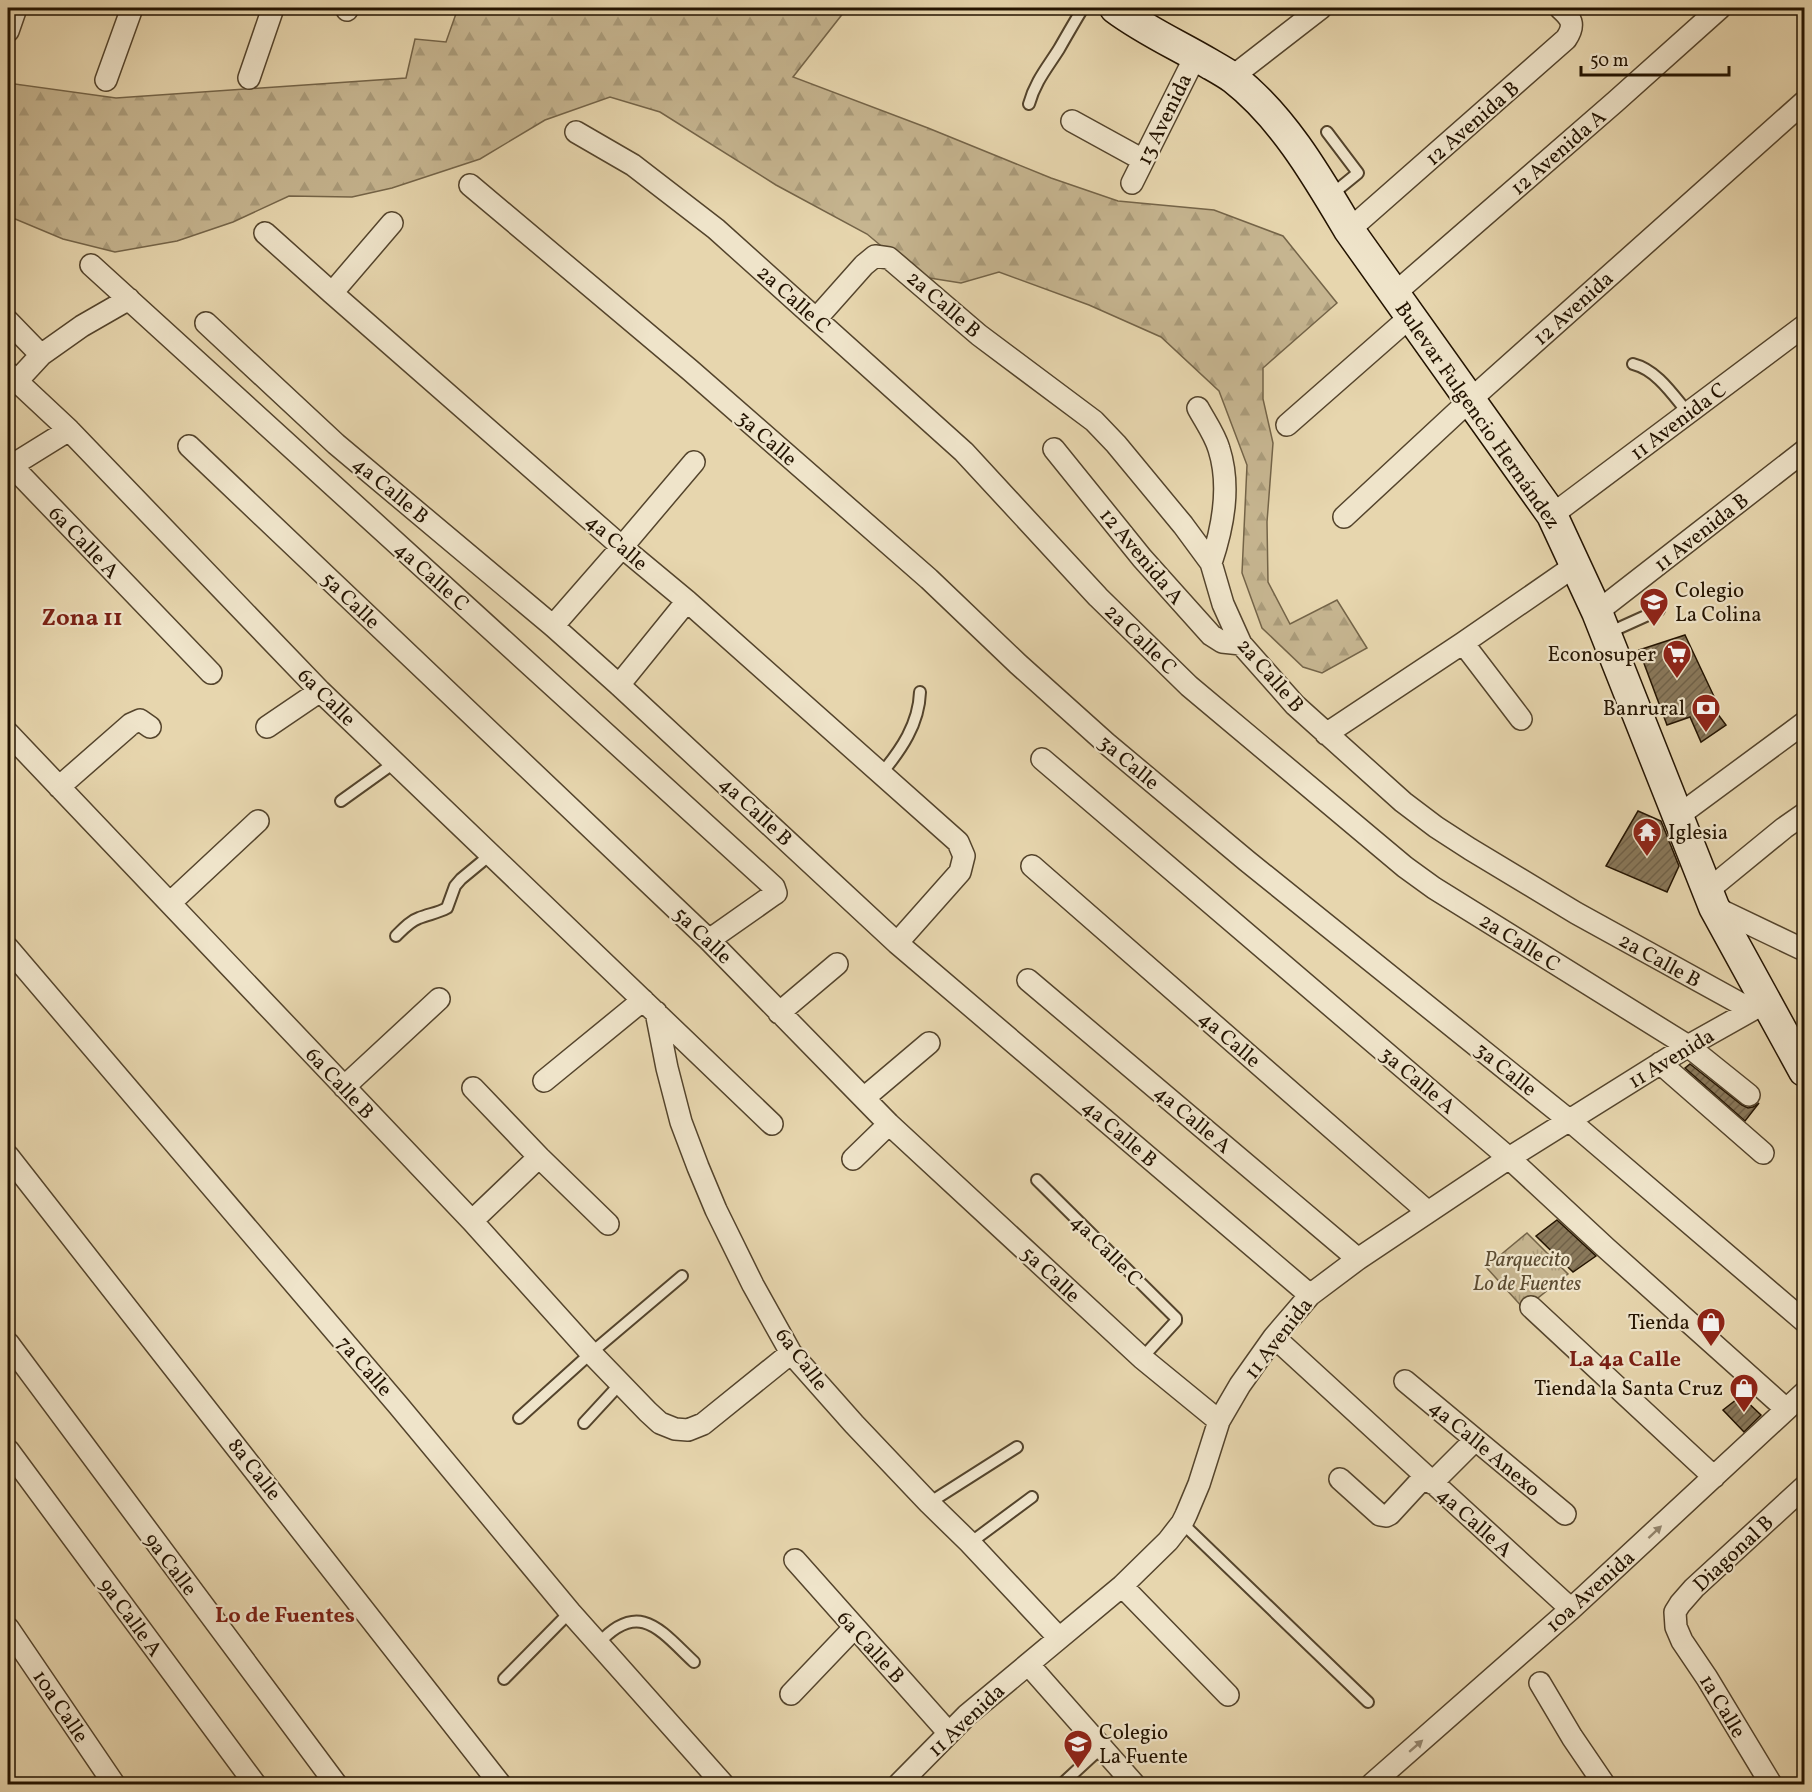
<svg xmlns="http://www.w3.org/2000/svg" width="1812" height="1792" viewBox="0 0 1812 1792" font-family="Vollkorn,serif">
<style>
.forest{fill:url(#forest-firs);stroke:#746448;stroke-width:1.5}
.park{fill:url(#park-tufts);stroke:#746448;stroke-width:1.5}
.building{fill:url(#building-hatch);stroke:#231300;stroke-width:1.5}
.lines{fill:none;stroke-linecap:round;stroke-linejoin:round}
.lane-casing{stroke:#54442c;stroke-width:14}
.street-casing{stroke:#54442c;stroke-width:24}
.secondary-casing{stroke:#231300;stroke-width:33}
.lane{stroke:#efe4ca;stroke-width:10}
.street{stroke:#efe4ca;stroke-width:21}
.secondary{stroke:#efe4ca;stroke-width:30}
.oneway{fill:#93866f}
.labels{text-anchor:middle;stroke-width:4.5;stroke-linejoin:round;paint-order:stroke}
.street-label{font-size:21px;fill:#231300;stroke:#efe4ca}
.poi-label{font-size:21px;fill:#231300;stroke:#efe4ca;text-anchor:end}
.park-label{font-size:21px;font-style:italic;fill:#5c4c32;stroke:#efe4ca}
.neighbourhood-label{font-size:22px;font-weight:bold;fill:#7a1f14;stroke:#efe4ca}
.quarter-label{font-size:24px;font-weight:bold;fill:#7a1f14;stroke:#efe4ca}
</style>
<defs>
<pattern id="forest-firs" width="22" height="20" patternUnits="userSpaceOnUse" patternTransform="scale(1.5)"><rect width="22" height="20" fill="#c6b590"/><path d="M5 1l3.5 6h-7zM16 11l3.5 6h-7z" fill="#aa9b7a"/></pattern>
<pattern id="park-tufts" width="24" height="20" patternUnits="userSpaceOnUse" patternTransform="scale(1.5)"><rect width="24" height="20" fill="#c6b590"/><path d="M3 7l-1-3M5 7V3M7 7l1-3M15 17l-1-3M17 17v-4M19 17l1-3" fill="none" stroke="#aa9b7a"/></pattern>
<pattern id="building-hatch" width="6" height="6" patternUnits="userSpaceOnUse" patternTransform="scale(1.5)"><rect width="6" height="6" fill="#89785a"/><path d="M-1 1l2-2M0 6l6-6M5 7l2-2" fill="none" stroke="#706148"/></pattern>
</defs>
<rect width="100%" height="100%" fill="#e7d6ae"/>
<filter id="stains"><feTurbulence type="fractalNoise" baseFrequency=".00333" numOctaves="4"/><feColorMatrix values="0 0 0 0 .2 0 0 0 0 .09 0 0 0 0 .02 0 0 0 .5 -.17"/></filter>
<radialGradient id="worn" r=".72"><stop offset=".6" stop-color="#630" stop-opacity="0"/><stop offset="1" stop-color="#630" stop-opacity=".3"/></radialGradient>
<path class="forest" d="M 458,8 L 833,8 L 844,12 L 793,77 L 928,128 L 1051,178 L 1118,201 L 1214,210 L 1283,236 L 1337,303 L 1263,368 L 1263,399 L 1273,443 L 1267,522 L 1268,582 L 1290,624 L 1337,600 L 1367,648 L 1322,673 L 1303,667 L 1262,628 L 1242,573 L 1247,465 L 1219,391 L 1161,337 L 1089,305 L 999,272 L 961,283 L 917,276 L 867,234 L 776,185 L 660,112 L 610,97 L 545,120 L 480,159 L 392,188 L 352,197 L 289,196 L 233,222 L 177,241 L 115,252 L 63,239 L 8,216 L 8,83 L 116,98 L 406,78 L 415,39 L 446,42 Z"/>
<path class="park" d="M 1527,1233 L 1568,1274 L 1524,1309 L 1486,1267 Z"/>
<path class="building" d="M 1685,635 L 1719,707 L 1714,709 L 1726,725 L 1701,742 L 1690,717 L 1667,725 L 1639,650 Z
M 1638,811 L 1661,821 L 1679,866 L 1667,892 L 1606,866 Z
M 1690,1064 L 1742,1105 L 1748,1108 L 1753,1107 L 1759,1103 L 1745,1121 L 1685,1068 Z
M 1557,1220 L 1596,1256 L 1573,1272 L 1536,1236 Z
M 1741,1396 L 1761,1415 L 1744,1432 L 1723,1410 Z"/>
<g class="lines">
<g class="lane-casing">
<path id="lane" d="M 1029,104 C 1035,82 1047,68 1059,49 C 1067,35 1075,21 1083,8
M 1327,132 L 1358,173 L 1331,195
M 1633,364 C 1657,370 1673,395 1688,413
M 1608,633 L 1659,610
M 881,774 C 901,750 919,724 920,692
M 341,801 L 394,763
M 396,936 C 403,929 410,921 419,918 C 429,914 438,913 447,908 L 455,886 L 461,879 L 490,855
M 1037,1180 L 1176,1318 L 1176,1321 L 1142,1358
M 519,1418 L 591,1353 L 682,1276
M 584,1423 L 620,1384
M 929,1503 L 1017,1447
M 1182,1523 L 1368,1702
M 970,1543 L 1032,1497
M 598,1644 C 639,1599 660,1630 694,1662
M 504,1679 L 570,1612
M 1062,1784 L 1102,1747"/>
</g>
<g class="street-casing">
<path id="street" d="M 347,10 L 348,8
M 8,31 L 16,8
M 1232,77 L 1321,8
M 249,78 L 273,8
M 106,80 L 132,8
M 1072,121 L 1143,160
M 576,132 L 633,165 L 716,229 L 964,452 L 1098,597 L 1189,686 L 1405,867 L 1434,888 L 1688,1046 L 1749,1095
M 1132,183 L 1196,55
M 470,185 L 690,370 L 929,579 L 1018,664 L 1106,743 L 1247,861 L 1570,1121 L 1804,1321
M 1349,230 L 1566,39 C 1576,24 1571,18 1560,8
M 265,233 L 332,293 L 622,547 L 687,601 L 958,842 L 964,856 L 960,872 L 897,943
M 91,265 L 774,887 L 776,893 L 773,895 L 709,940
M 332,293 L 392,223
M 1394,294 L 1615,102 L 1720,8
M 816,319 L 864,265 L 875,256 L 889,258 L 979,335 L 1094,421 L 1116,444 L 1183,525 L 1211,563 L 1223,604 L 1241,644 L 1295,705 L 1403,802 L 1436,827 L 1470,849 L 1576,913 L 1752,1010
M 8,321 L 41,355
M 206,323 L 336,444 L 553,626 L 619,685 L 897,943 L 1310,1295
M 8,373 L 69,430 L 320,691 L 772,1124
M 16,382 L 41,355 L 82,326 L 129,299
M 1198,408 C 1205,421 1215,435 1219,449 C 1231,487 1223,527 1211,563
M 1287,425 L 1410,317
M 189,446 L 709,940 L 889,1124 L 1142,1358 L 1219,1421
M 1054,449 L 1142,558 L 1211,635 L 1222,642 L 1241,644
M 8,462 L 211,673
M 11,466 L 69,430
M 1552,515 L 1804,326
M 1344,517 L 1469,401 L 1804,102
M 1597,612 L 1804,451
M 553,626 L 622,547 L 694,462
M 1463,643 L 1521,719
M 619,685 L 687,601
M 267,727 L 320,691
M 8,733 L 472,1221 L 591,1353 L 648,1412 L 660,1423 L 675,1429 L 688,1430 L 703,1424 L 791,1353
M 1326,734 L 1463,643 L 1576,565
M 1042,759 L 1509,1158 L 1606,1248 L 1786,1409
M 59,787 L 131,724 L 140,720 L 150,727
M 1678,816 L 1804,723
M 1032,866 L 1428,1212
M 1707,891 L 1784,828 L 1804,814
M 170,903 L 258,821
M 1714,907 L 1804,950
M 8,948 L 398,1405 L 570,1612 L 723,1784
M 1028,980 L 1358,1259
M 656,1012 L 667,1068 L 681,1122 L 698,1167 L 716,1210 L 753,1285 L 791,1353 L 854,1424 L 929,1503 L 970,1543 L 1059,1638
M 779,1013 L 837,964
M 1660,1063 L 1763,1153
M 544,1081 L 643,1000
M 344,1087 L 439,999
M 864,1098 L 929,1043
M 8,1156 L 500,1784
M 539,1157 L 608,1224
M 853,1159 L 889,1124
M 472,1221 L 539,1157 L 473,1088
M 1531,1307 L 1714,1477
M 1274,1337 L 1571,1609
M 8,1343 L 336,1784
M 1405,1381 L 1565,1514
M 8,1450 L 255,1784
M 1340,1479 L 1380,1515 L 1386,1516 L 1390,1514 L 1425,1476
M 1432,1483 L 1475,1440
M 795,1560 L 948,1732
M 1122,1586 L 1228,1695
M 8,1628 L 114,1784
M 1028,1664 L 1134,1784
M 1540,1683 L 1572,1737 L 1604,1784
M 791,1694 L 854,1628
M 899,1784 L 967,1715 L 1122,1586 L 1168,1541 L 1182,1523 L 1186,1515 L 1199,1484 L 1219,1421 L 1240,1385 L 1274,1337 L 1310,1295 L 1358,1259 L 1509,1158 L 1688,1046 L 1761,1005
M 1372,1784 L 1571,1609 L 1804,1393
M 1771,1784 L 1707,1678 L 1682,1641 L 1676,1627 L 1675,1612 L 1680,1604 L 1694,1588 L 1804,1487"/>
</g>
<g class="secondary-casing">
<path id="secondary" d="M 1115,8 C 1144,30 1178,45 1210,64 C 1217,68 1226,73 1233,78 C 1283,117 1317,176 1349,230 L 1552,515 L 1597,612 L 1714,907 L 1804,1071"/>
</g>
<use href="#lane" class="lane"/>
<use href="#street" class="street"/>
<use href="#secondary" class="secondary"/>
</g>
<defs><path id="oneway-solid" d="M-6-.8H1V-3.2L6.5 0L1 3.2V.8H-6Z" transform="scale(1.5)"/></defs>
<g class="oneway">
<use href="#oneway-solid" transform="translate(1655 1532) rotate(-43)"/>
<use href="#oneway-solid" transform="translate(1416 1746) rotate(-41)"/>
</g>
<defs>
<g id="school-pin" transform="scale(1.5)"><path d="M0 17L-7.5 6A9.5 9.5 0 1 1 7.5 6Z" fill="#8f2418" stroke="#efe4ca"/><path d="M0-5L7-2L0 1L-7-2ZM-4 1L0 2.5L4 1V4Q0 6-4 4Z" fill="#fff"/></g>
<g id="supermarket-pin" transform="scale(1.5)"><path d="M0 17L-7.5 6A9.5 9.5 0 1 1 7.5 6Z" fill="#8f2418" stroke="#efe4ca"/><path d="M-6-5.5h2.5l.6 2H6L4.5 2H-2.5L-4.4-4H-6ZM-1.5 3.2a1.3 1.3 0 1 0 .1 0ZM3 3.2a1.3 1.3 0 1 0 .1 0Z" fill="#fff"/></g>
<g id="bank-pin" transform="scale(1.5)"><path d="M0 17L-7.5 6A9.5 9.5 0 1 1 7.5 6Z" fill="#8f2418" stroke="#efe4ca"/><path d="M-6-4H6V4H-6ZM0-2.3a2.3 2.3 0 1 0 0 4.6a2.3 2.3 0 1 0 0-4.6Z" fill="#fff"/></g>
<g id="temple-pin" transform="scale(1.5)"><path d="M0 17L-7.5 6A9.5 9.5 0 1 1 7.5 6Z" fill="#8f2418" stroke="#efe4ca"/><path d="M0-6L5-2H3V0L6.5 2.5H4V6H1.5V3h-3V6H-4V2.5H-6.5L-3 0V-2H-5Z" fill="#fff"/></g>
<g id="shop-pin" transform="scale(1.5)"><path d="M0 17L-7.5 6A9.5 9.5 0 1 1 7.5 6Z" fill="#8f2418" stroke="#efe4ca"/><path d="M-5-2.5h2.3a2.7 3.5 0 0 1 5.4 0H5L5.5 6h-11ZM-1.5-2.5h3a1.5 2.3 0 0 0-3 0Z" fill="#fff"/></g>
</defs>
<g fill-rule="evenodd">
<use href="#school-pin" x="1654" y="602"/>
<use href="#supermarket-pin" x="1677" y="654"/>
<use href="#bank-pin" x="1706" y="708"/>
<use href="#temple-pin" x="1647" y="832"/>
<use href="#shop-pin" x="1711" y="1322"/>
<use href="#shop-pin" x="1744" y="1388"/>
<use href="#school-pin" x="1078" y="1744"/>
</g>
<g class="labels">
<g class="street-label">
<text transform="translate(1164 119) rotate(-64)" y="7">13 Avenida</text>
<text transform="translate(1472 123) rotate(-41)" y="7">12 Avenida B</text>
<text transform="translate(1558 152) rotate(-41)" y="7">12 Avenida A</text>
<text transform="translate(794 299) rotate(42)" y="7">2a Calle C</text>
<text transform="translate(944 304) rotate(41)" y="7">2a Calle B</text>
<text transform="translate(1573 308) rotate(-42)" y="7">12 Avenida</text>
<text transform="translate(1478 415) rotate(55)" y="7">Bulevar Fulgencio Hernández</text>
<text transform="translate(1678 421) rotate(-37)" y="7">11 Avenida C</text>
<text transform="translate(767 438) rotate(41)" y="7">3a Calle</text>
<text transform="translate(391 490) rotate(40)" y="7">4a Calle B</text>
<text transform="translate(1701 532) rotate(-38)" y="7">11 Avenida B</text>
<text transform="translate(84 542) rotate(46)" y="7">6a Calle A</text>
<text transform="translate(617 542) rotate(41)" y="7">4a Calle</text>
<text transform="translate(1142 556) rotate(50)" y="7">12 Avenida A</text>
<text transform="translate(432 576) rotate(42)" y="7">4a Calle C</text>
<text transform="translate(351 600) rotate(44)" y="7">5a Calle</text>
<text transform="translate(1141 639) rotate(44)" y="7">2a Calle C</text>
<text transform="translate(1271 675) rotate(49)" y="7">2a Calle B</text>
<text transform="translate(327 697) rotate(45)" y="7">6a Calle</text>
<text transform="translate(1129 762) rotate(40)" y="7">3a Calle</text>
<text transform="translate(756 811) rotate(43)" y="7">4a Calle B</text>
<text transform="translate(703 935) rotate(44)" y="7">5a Calle</text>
<text transform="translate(1520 942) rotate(32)" y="7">2a Calle C</text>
<text transform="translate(1660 960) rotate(29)" y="7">2a Calle B</text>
<text transform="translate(1230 1039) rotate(41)" y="7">4a Calle</text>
<text transform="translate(1671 1058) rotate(-31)" y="7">11 Avenida</text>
<text transform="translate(1506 1069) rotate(39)" y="7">3a Calle</text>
<text transform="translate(1418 1080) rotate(40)" y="7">3a Calle A</text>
<text transform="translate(340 1083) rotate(47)" y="7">6a Calle B</text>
<text transform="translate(1193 1119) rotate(40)" y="7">4a Calle A</text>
<text transform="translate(1120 1133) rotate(41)" y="7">4a Calle B</text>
<text transform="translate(1107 1250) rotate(45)" y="7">4a Calle C</text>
<text transform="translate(1051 1274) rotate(43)" y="7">5a Calle</text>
<text transform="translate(1278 1338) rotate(-52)" y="7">11 Avenida</text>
<text transform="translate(802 1359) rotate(53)" y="7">6a Calle</text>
<text transform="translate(365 1366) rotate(49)" y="7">7a Calle</text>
<text transform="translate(1485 1448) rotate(40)" y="7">4a Calle Anexo</text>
<text transform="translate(255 1469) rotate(52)" y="7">8a Calle</text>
<text transform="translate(1475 1522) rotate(42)" y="7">4a Calle A</text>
<text transform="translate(1733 1553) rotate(-43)" y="7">Diagonal B</text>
<text transform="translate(171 1564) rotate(53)" y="7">9a Calle</text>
<text transform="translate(1590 1591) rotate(-42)" y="7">10a Avenida</text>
<text transform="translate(131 1617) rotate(54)" y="7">9a Calle A</text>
<text transform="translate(871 1647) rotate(48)" y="7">6a Calle B</text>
<text transform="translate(61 1706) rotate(56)" y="7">10a Calle</text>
<text transform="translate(1723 1706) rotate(59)" y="7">1a Calle</text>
<text transform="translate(966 1720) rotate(-43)" y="7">11 Avenida</text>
</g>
<g class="poi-label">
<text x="1675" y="597" text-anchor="start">Colegio<tspan x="1675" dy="24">La Colina</tspan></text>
<text x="1656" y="661">Econosuper</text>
<text x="1685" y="715">Banrural</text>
<text x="1668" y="839" text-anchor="start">Iglesia</text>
<text x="1690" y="1329">Tienda</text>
<text x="1723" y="1395">Tienda la Santa Cruz</text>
<text x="1099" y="1739" text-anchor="start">Colegio<tspan x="1099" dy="24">La Fuente</tspan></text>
</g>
<g class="park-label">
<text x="1527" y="1266">Parquecito<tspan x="1527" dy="24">Lo de Fuentes</tspan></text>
</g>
<g class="neighbourhood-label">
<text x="1625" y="1366">La 4a Calle</text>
<text x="285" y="1622">Lo de Fuentes</text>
</g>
<g class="quarter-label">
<text x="82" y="625">Zona 11</text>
</g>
</g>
<rect width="1812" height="1792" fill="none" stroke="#e7d6ae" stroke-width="30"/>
<rect x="9" y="9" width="1794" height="1774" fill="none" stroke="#231300" stroke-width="3"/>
<rect x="15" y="15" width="1782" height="1762" fill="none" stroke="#231300" stroke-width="1.5"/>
<path d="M1581 66v9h148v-9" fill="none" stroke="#231300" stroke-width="3"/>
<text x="1590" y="66" font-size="18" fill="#231300" stroke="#efe4ca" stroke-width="4.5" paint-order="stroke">50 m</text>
<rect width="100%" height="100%" filter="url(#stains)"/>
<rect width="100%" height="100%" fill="url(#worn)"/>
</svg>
